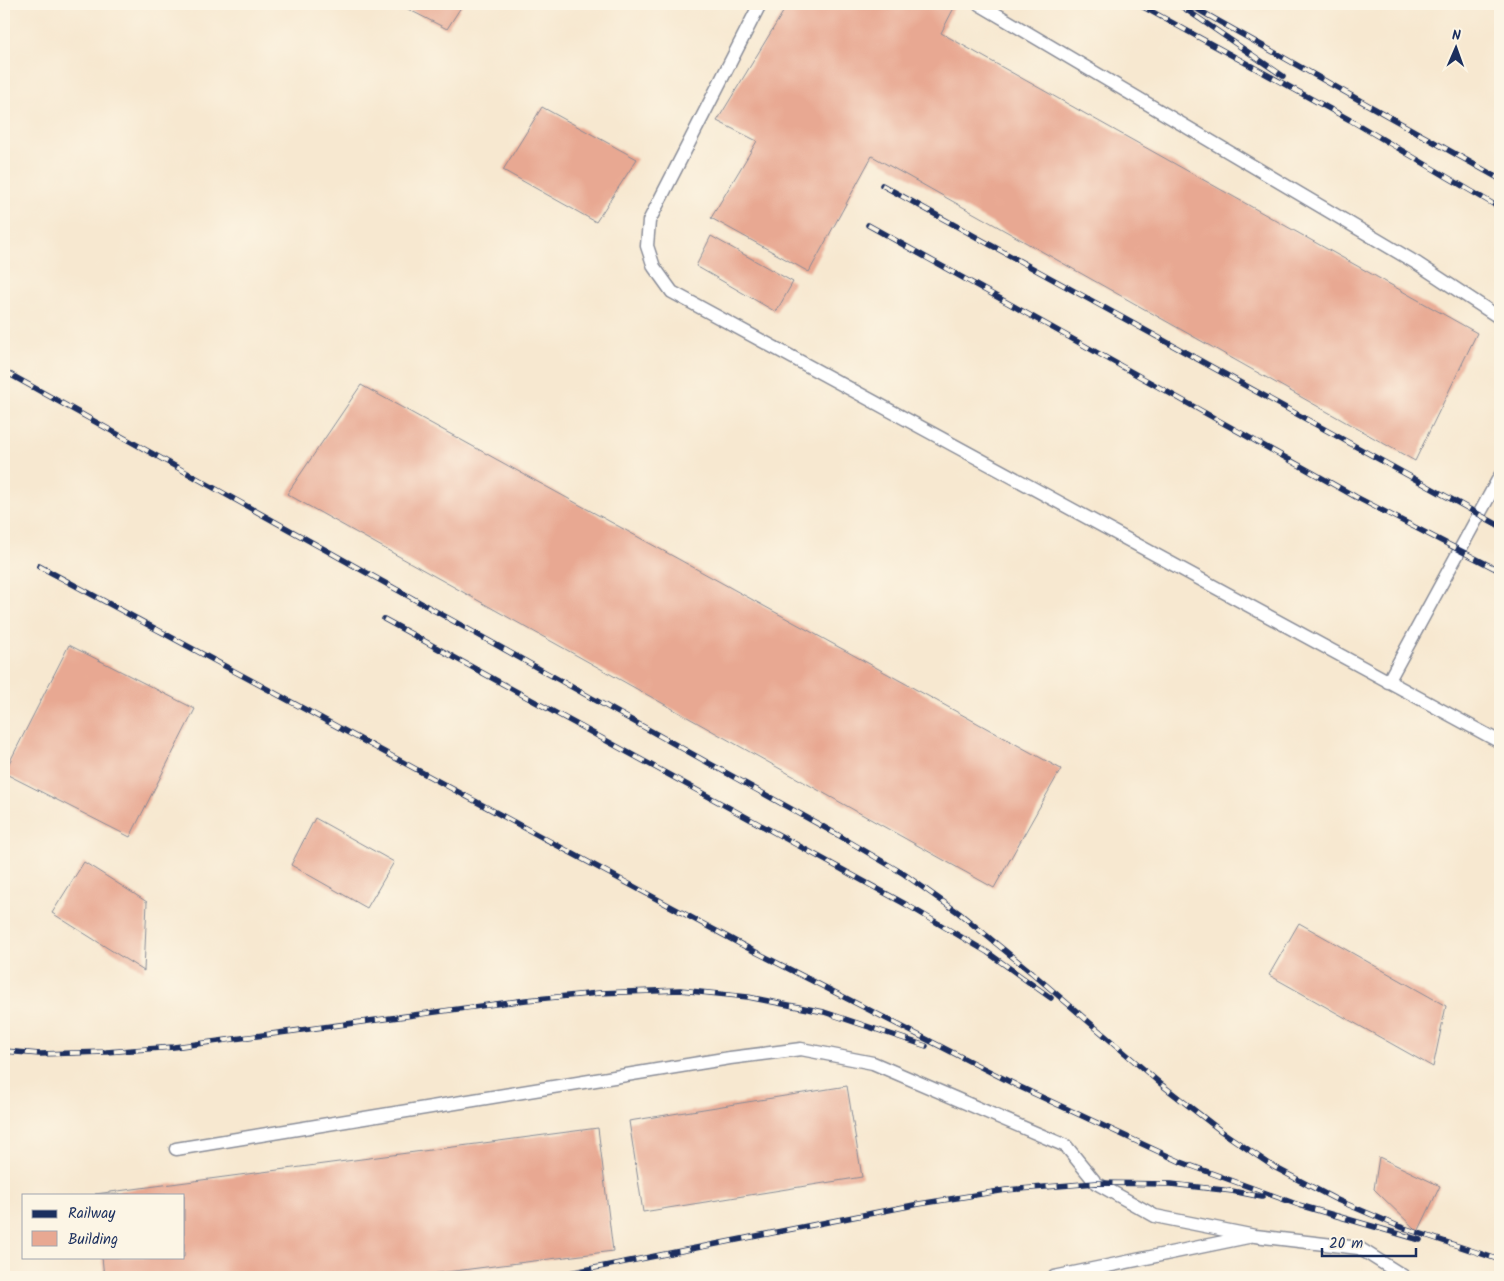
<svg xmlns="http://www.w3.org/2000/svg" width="1504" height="1281" viewBox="0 0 1504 1281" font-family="Kalam,sans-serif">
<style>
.building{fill:#e8a892}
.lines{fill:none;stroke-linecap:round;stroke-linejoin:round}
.lane-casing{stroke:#898c97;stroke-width:15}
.lane{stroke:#fff;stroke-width:12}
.rail-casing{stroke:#1b2f5e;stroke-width:5.5}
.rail{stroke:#fcf5e5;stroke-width:4;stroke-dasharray:11;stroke-linecap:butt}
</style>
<rect width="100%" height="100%" fill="#fcf5e5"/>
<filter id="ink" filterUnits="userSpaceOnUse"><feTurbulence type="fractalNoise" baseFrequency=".02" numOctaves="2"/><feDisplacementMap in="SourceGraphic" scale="10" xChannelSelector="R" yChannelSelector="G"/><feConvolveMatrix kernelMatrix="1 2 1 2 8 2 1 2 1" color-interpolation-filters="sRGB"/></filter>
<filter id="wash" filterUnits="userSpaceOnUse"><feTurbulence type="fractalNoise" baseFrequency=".0096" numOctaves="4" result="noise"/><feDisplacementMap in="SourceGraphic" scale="20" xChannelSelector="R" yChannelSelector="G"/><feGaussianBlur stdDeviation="1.12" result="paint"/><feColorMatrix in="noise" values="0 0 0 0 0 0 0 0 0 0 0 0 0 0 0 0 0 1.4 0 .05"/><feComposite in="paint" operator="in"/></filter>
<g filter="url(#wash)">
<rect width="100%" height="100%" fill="#f7e8d0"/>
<g id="blocks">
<path class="building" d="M 398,4 L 463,4 L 447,29 Z
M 788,4 L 956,4 L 941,33 L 1477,333 L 1415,461 L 872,156 L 809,272 L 711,218 L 757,141 L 717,121 Z
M 542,107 L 637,159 L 596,222 L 503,170 Z
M 711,236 L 793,282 L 776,312 L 696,266 Z
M 361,385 L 1061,769 L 994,888 L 287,494 Z
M 69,645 L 195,709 L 130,837 L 4,773 Z
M 315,818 L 394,862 L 367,908 L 291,865 Z
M 84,862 L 147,902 L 144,971 L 52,913 Z
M 1299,923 L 1446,1006 L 1433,1067 L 1269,975 Z
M 847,1086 L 862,1177 L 643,1212 L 629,1121 Z
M 598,1128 L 613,1251 L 407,1277 L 104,1277 L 102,1257 L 184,1257 L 184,1195 L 95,1194 Z
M 1379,1157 L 1440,1186 L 1418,1232 L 1374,1189 Z"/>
</g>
</g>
<g filter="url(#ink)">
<use href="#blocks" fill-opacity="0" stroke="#898c97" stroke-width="1"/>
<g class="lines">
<g class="lane-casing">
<path id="lane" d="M 760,4 L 649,221 L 647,246 L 654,267 L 672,292 L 1500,742
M 979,4 L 1418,264 L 1500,318
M 1388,682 L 1500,476
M 176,1149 L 730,1058 L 801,1049 L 873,1063 L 1066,1146 L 1096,1183 L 1155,1216 L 1255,1236 L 1359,1248 L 1405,1277
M 1054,1277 L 1248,1237"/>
</g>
<use href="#lane" class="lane"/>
<g class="rail-casing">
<path id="rail" d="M 1138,4 L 1350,120 L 1500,208
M 1178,4 L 1283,76
M 1188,4 L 1500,179
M 882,185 L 1500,526
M 868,225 L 1356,497 L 1500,571
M 4,371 L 838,835 L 904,874 L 959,913 L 1031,972 L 1162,1085 L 1221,1131 L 1274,1167 L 1335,1199 L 1398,1226 L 1500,1260
M 39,566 L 746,947 L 1020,1087 L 1181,1162 L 1299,1205 L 1420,1240
M 384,619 L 907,905 L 987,952 L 1051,998
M 4,1051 L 40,1054 L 106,1052 L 174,1047 L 526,1000 L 599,993 L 680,990 L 748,997 L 824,1012 L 926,1046
M 549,1277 L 919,1204 L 1006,1190 L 1096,1183 L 1171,1184 L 1232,1191 L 1262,1197"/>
</g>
<use href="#rail" class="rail"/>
</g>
</g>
<rect width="1504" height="1281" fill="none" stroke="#fcf5e5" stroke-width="20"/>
<rect x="22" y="1194" width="162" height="65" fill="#fcf5e5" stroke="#a2a6af"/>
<rect x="32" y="1210" width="25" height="8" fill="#1b2f5e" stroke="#a2a6af"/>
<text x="68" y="1218" font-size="15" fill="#1b2f5e">Railway</text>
<rect x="32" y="1231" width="25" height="15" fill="#e8a892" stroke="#a2a6af"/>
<text x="68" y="1244" font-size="15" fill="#1b2f5e">Building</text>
<g transform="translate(1456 48) rotate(2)" stroke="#fcf5e5" stroke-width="4" paint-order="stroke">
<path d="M0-4L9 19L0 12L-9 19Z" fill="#1b2f5e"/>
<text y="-8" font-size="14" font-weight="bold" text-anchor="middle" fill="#1b2f5e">N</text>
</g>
<path d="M1322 1248v8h94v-8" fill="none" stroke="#1b2f5e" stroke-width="2.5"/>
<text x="1329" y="1248" font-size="15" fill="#1b2f5e" stroke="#fcf5e5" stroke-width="4" paint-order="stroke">20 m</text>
</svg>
